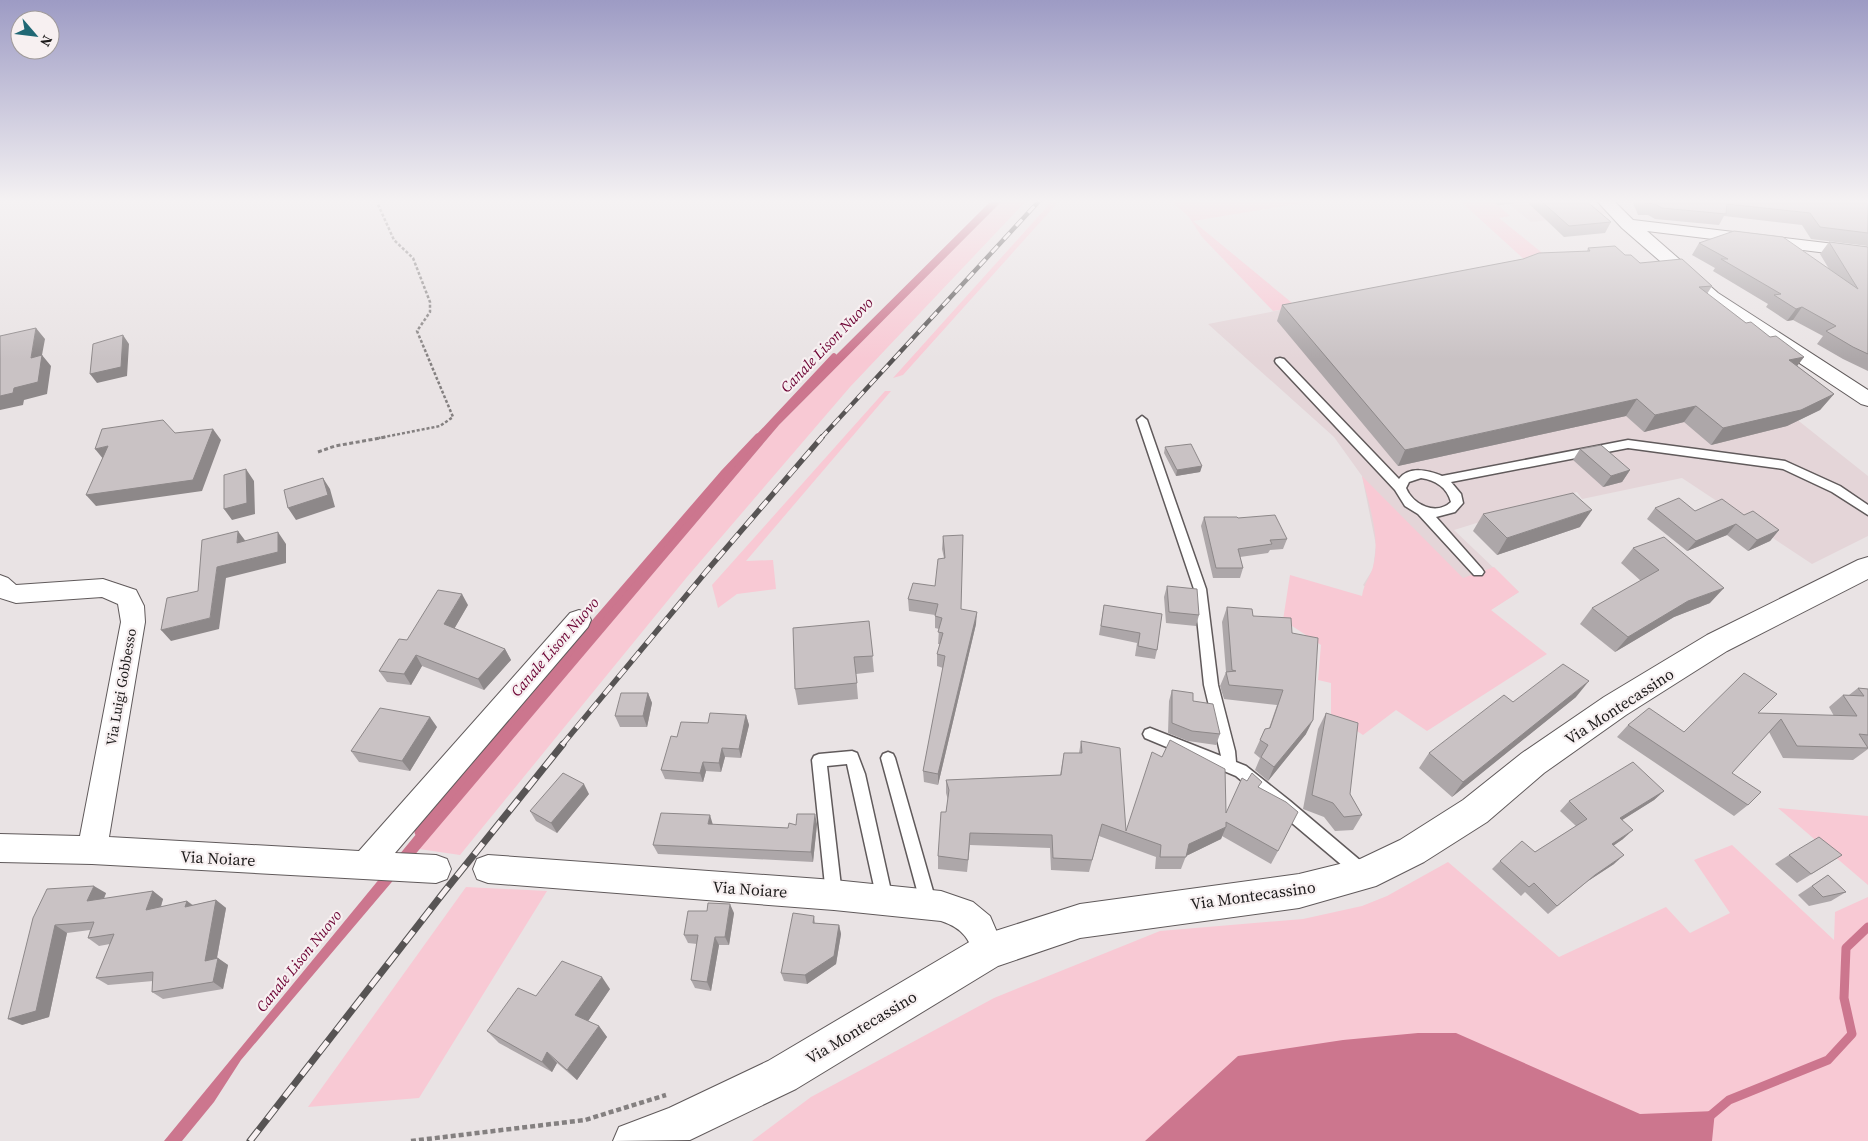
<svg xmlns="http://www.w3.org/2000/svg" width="1868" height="1141" viewBox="0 0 1868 1141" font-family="'Source Serif 4',serif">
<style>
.built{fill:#e4d5d8}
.green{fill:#f8c9d4}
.water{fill:#cc768e}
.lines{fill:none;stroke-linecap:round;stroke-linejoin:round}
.stream-far2{stroke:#cc768e;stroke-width:5.5}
.stream-far1{stroke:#cc768e;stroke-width:7}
.stream{stroke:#cc768e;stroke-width:9}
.lane-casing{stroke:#605a5b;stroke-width:3}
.street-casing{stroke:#605a5b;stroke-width:2}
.secondary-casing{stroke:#605a5b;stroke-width:2}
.path-far2{stroke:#848080;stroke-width:2.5;stroke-dasharray:3 2;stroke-linecap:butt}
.path-far1{stroke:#848080;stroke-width:3;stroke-dasharray:4 2.5;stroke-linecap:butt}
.path{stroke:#848080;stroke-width:4.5;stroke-dasharray:5 3;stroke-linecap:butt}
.lane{fill:#fff;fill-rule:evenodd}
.street{fill:#fff;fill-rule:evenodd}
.secondary{fill:#fff;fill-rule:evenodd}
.rail-far2-casing{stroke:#575454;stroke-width:4.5}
.rail-far1-casing{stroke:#575454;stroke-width:5.5}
.rail-casing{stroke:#575454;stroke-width:7}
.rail-far2{stroke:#f7f0f1;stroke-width:3;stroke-dasharray:9;stroke-linecap:butt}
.rail-far1{stroke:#f7f0f1;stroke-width:4;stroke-dasharray:11;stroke-linecap:butt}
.rail{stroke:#f7f0f1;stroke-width:5;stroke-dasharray:14;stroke-linecap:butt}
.wall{fill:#ada7a9}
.shaded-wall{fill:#8d8889}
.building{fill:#c9c2c4;stroke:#8d8889}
.labels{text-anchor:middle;stroke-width:4.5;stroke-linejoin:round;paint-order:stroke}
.street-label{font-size:14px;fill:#1d1b1b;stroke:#f7f0f1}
.water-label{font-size:15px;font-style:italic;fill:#6c0032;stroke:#f7f0f1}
.near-street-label{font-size:16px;fill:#1d1b1b;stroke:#f7f0f1}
</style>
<rect width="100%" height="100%" fill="#e9e3e4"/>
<path class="built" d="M 1521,200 L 1528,205 L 1585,200 L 1593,207 L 1601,206 L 1607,214 L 1531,222 L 1510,205 L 1498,205 Z
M 1504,267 L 1673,321 L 1868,476 L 1868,536 L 1812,564 L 1682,478 L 1582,499 L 1577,492 L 1454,530 L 1519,592 L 1431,648 L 1363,585 L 1373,569 L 1376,545 L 1362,476 L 1334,437 L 1208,324 Z"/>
<path class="green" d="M 1003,200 L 1027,200 L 850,387 L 687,577 L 460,855 L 419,849 L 779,425 Z
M 1053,200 L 1060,200 L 903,375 L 893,378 Z
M 1170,200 L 1321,200 L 1193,221 L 1297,307 L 1273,311 L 1202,237 L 1189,217 Z
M 1459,200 L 1492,200 L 1510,216 L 1499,218 L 1551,260 L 1527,262 Z
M 885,391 L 891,391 L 746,561 L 773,560 L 776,589 L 737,594 L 718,608 L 712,585 Z
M 1362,476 L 1463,578 L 1494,567 L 1519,592 L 1491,610 L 1547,654 L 1427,731 L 1396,710 L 1363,735 L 1331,714 L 1331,683 L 1318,680 L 1321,645 L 1283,620 L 1290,575 L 1362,596 C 1364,583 1370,578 1373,567 C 1381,538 1369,505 1362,476 Z
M 1778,808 L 1868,816 L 1868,885 Z
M 1732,845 L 1834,940 L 1835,912 L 1868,897 L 1868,1141 L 752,1141 L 811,1097 L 994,998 L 1160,931 L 1303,919 L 1362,906 L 1387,896 L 1448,862 L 1559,957 L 1666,907 L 1690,933 L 1730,913 L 1694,860 Z
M 466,887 L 547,891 L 419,1098 L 308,1107 Z"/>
<path class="water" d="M 992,200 L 1003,200 L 779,425 L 241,1060 L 214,1102 L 182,1141 L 164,1141 L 505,726 L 723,474 L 831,360 Z
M 1418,1033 L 1456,1033 L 1640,1114 L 1715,1111 L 1712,1141 L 1145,1141 L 1238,1056 L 1343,1040 Z"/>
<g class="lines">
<path class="stream-far2" d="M 757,438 L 834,356"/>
<path class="stream-far1" d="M 489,745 L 723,474 L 758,437"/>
<path class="stream" d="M 419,832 L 490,744
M 1710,1116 L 1729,1100 L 1828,1060 L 1852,1034 L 1844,998 L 1846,948 L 1868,927"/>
<g class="lane-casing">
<path id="lane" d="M 1280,358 L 1284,359 L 1399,479 C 1409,466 1428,470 1442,476 L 1628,440 L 1785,461 L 1840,486 L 1868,505 L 1868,515 L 1832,492 L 1783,469 L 1628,448 L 1451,482 L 1461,494 L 1463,503 L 1455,512 L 1436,517 L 1482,569 L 1484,572 L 1482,575 L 1474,575 L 1418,514 L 1405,506 L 1395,490 L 1276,363 L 1275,361 L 1276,359 ZM 1421,478 C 1435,480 1447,487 1451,502 C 1436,516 1413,505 1406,488 L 1409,482 Z
M 1142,416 L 1147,420 L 1206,589 L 1218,685 L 1235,751 L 1236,762 L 1246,766 L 1290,801 L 1368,867 L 1370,872 L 1368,877 L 1362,879 L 1356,877 L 1236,776 L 1145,738 L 1143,734 L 1145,730 L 1150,728 L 1221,756 L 1204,685 L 1194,589 L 1137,420 Z
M 852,751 L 857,753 L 865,774 L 893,900 L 891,905 L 885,908 L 879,905 L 877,900 L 847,764 L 827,766 L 842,895 L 840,900 L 834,903 L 828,900 L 826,895 L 812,760 L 814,756 L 819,754 Z
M 888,752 L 893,754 L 895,758 L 937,905 L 935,910 L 929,913 L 923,910 L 921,905 L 881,758 L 883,754 Z"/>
</g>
<g class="street-casing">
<path id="street" d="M 1596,200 L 1613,200 L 1633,220 L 1868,248 L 1868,258 L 1647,231 L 1718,293 L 1868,390 L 1868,406 L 1861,404 L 1706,301 L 1622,228 Z
M 0,575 L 8,578 L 16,585 L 103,579 L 136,590 L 144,606 L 145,622 L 109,837 L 359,851 L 570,613 L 579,610 L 588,613 L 591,620 L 588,627 L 395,853 L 436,855 L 447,859 L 451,869 L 447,879 L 436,883 L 92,864 L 0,862 L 0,834 L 80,836 L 121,622 L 118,604 L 102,597 L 16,603 L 0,598 Z
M 488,855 L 834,880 L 941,891 L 973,902 L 990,916 L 1005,951 L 1000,962 L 989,967 L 978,962 C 969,940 965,929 941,921 L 834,910 L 488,883 L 477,879 L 473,869 L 477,859 Z"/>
</g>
<g class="secondary-casing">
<path id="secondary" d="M 1868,557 L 1868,579 L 1727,651 L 1626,715 L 1544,773 L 1487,822 L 1424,862 L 1376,886 L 1299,908 L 1080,938 L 998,966 L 796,1089 L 690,1140 L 613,1141 L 619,1127 L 669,1108 L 768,1061 L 976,938 L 989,933 L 1080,904 L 1299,874 L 1360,859 L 1400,840 L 1463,800 L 1522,753 L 1604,697 L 1707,635 L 1858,560 Z"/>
</g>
<path class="path-far2" d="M 376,200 L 394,240 L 413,258 L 430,302 L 430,312 L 417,331 L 453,417 L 440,426 L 379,438"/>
<path class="path-far1" d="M 318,452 L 335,446 L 386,437"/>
<path class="path" d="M 411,1141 L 585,1120 L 666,1095"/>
<use href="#lane" class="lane"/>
<use href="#street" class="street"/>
<use href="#secondary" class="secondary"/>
<g class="rail-far2-casing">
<path id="rail-far2" d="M 821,438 L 1040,200"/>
</g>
<g class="rail-far1-casing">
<path id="rail-far1" d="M 562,745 L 710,567 L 822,437"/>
</g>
<g class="rail-casing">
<path id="rail" d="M 250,1141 L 444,892 L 563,744"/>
</g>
<use href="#rail-far2" class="rail-far2"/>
<use href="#rail-far1" class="rail-far1"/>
<use href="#rail" class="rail"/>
</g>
<path class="wall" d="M 1492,200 L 1585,200 L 1611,222 L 1605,233 L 1564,237 L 1527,202 L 1498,205 Z
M 1632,200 L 1868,200 L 1868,246 L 1811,239 L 1802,225 L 1724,216 L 1719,225 L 1655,219 L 1648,215 L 1638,215 Z
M 1829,242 L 1868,247 L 1868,371 L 1843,359 L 1817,344 L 1823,336 L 1793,320 L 1787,321 L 1766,307 L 1768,304 L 1713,271 L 1715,268 L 1692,255 L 1699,243 L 1829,269 L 1820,254 Z
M 1588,248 L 1625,255 L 1640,263 L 1712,286 L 1707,294 L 1746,323 L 1804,357 L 1797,366 L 1834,394 L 1820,410 L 1787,426 L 1711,445 L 1684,422 L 1644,432 L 1626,416 L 1398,466 L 1277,321 L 1282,305 L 1587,251 Z
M 1165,447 L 1202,466 L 1200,472 L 1176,476 L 1164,453 Z
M 1580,449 L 1630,470 L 1622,482 L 1603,487 L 1573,460 Z
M 1655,508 L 1744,515 L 1779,530 L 1770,541 L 1748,551 L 1727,535 L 1687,551 L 1647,519 Z
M 1483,514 L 1580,527 L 1497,555 L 1473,531 Z
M 1204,517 L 1238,518 L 1287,539 L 1283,549 L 1270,550 L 1268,553 L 1240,557 L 1243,568 L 1240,578 L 1213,578 L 1201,526 Z
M 943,536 L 961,609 L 976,624 L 938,785 L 924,782 L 923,771 L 943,668 L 937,666 L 937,654 L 940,644 L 938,644 L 939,629 L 935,628 L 935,615 L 909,611 L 908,599 L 935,586 L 944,558 L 942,549 Z
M 1633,548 L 1710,603 L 1674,617 L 1615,652 L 1580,624 L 1592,608 L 1641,581 L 1621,563 Z
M 1167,586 L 1199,615 L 1196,626 L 1166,623 L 1164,597 Z
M 468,605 L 454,629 L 505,649 L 511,660 L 484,690 L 422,666 L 411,685 L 387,682 L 379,671 L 407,640 Z
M 1104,605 L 1162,614 L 1157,650 L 1155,659 L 1135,656 L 1137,643 L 1099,635 Z
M 1227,607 L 1253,616 L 1292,633 L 1306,734 L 1268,781 L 1255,770 L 1260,758 L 1254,753 L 1265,729 L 1269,728 L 1277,705 L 1224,699 L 1220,686 L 1226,672 L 1222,622 Z
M 869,621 L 874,672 L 856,674 L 858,699 L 798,705 L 795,689 Z
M 1858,688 L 1868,689 L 1868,749 L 1853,760 L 1783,758 L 1769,732 L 1732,773 L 1748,805 L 1734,816 L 1617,737 L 1628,725 L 1684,732 L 1758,713 L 1834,716 L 1829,707 L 1843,695 L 1849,695 Z
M 1172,690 L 1193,701 L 1220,734 L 1216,745 L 1188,741 L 1168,733 L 1169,701 Z
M 648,693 L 652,703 L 647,727 L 620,727 L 615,716 Z
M 1576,697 L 1452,797 L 1419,768 L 1429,753 L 1513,702 Z
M 1326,713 L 1350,794 L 1362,815 L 1353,830 L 1335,831 L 1324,817 L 1303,809 L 1318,729 Z
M 746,715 L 749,725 L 741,758 L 725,757 L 721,772 L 706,771 L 703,782 L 665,779 L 661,770 L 677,737 L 708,723 Z
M 437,727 L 410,771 L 359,762 L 351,751 Z
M 1081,741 L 1126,831 L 1226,813 L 1260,788 L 1278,851 L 1271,864 L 1222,836 L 1221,839 L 1186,856 L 1181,869 L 1155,869 L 1156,857 L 1099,836 L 1089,872 L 1051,870 L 1050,848 L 970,845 L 967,872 L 938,869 L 938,856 L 948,800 L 946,793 L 946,780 L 1060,775 L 1064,753 L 1079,753 Z
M 1664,791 L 1654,800 L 1622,820 L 1623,839 L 1614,845 L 1614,864 L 1585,883 L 1548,914 L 1525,892 L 1521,896 L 1492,869 L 1500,861 L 1535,852 L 1576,826 L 1560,811 L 1569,801 Z
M 589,794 L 557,833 L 536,821 L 530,811 Z
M 817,824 L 813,862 L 658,854 L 653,845 L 713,825 L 788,828 L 796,825 Z
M 1789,855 L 1842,855 L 1828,864 L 1797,883 L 1775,864 Z
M 1828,875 L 1846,892 L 1831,901 L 1809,906 L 1798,895 Z
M 47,889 L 106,893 L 104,899 L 153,891 L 163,899 L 161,907 L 187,901 L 193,905 L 216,900 L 226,908 L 217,958 L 228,965 L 223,989 L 163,999 L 152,992 L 153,981 L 108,985 L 96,978 L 110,944 L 99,946 L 88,938 L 90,930 L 67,933 L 49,1017 L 22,1025 Z
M 734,913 L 729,945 L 719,945 L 711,991 L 695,988 L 691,980 L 697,944 L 688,943 L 684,935 Z
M 814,916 L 815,923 L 839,925 L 841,934 L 836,964 L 807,984 L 784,981 L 781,973 Z
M 610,989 L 588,1021 L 599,1026 L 607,1037 L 577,1080 L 557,1063 L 552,1072 L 499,1043 L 487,1031 L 536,996 Z"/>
<path class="shaded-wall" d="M 1802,307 L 1793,320 L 1787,321 L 1796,309 Z
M 36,328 L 45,339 L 42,355 L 51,366 L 47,394 L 24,400 L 23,405 L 0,410 L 0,396 L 14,388 L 31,358 Z
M 123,335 L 129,344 L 127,376 L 97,383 L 90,374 Z
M 1804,357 L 1791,374 L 1789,360 Z
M 1834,394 L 1820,410 L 1787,426 L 1711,445 L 1723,428 Z
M 1637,399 L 1626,416 L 1398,466 L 1405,450 Z
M 1696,406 L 1684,422 L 1644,432 L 1655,415 Z
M 213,429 L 221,440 L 202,491 L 96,506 L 86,495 Z
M 108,446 L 104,460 L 95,449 Z
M 1202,466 L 1200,472 L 1176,476 L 1177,470 Z
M 246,469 L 254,481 L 255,514 L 232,520 L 224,509 Z
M 1630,470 L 1622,482 L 1603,487 L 1611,476 Z
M 323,478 L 330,489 L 335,507 L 296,520 L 288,508 Z
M 1592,510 L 1580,527 L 1497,555 L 1507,538 Z
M 1736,524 L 1727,535 L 1687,551 L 1696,541 Z
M 1779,530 L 1770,541 L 1748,551 L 1757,540 Z
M 238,531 L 247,543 L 237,543 Z
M 278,532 L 286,544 L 286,563 L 226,578 L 219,629 L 171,641 L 161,630 L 210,618 L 217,567 Z
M 1724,588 L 1710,603 L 1674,617 L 1615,652 L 1628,637 L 1688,601 Z
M 462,594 L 468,605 L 450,636 L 444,624 Z
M 977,612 L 976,624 L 938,785 L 938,774 Z
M 505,649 L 511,660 L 484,690 L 478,679 Z
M 416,655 L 422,666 L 411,685 L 404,674 Z
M 1589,681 L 1576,697 L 1452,797 L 1463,782 Z
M 648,693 L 652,703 L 647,727 L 643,716 Z
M 746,715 L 749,725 L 741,758 L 739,749 Z
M 430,717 L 437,727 L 410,771 L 402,761 Z
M 1313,720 L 1306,734 L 1268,781 L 1274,767 Z
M 722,748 L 725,757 L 721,772 L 719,763 Z
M 703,762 L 706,771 L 703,782 L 700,773 Z
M 584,784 L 589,794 L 557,833 L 551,823 Z
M 1664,791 L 1654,800 L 1611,827 L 1620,818 Z
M 815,814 L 817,824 L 813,862 L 811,852 Z
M 710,815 L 713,825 L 708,824 Z
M 1226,827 L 1221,839 L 1184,857 L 1189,844 Z
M 1633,830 L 1623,839 L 1603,853 L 1612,844 Z
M 1624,855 L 1614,864 L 1585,883 L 1548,914 L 1595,875 Z
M 94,886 L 106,893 L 99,909 L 87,901 Z
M 153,891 L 163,899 L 157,918 L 146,910 Z
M 216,900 L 226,908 L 215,968 L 205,961 Z
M 187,901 L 197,909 L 185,907 Z
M 730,904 L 734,913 L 729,945 L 725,937 Z
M 55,925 L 67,933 L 49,1017 L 22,1025 L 8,1019 Z
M 839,925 L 841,934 L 836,964 L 807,984 L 805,975 Z
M 715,937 L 719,945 L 711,991 L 707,982 Z
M 218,958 L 228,965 L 223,989 L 213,982 Z
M 602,977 L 610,989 L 584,1027 L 575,1015 Z
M 599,1026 L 607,1037 L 577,1080 L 567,1070 Z
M 547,1052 L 557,1063 L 552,1072 L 542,1062 Z"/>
<path class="building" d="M 1540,200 L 1585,200 L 1611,222 L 1569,226 Z
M 1644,200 L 1868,200 L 1868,233 L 1820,227 L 1810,213 L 1727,204 L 1726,214 L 1662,208 L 1655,204 L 1645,203 Z
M 1734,231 L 1783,237 L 1858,289 L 1829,242 L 1868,247 L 1868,354 L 1853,347 L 1826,331 L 1836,326 L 1802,307 L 1796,309 L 1774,295 L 1781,294 L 1721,259 L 1728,259 L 1699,243 Z
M 1615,246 L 1625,255 L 1631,255 L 1640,263 L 1682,259 L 1712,286 L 1699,287 L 1746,323 L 1751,322 L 1770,337 L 1776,336 L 1804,357 L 1789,360 L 1834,394 L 1801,410 L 1723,428 L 1696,406 L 1655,415 L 1637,399 L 1405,450 L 1282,305 L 1523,259 L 1539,253 L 1590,251 L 1588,248 Z
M 36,328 L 31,358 L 42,355 L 38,382 L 14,388 L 13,393 L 0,396 L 0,336 Z
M 123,335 L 121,367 L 90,374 L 93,344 Z
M 163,420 L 175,433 L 213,429 L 193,480 L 86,495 L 108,446 L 95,449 L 102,429 Z
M 1191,444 L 1202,466 L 1177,470 L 1165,447 Z
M 1601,445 L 1630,470 L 1611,476 L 1580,449 Z
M 246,469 L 247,503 L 224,509 L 224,475 Z
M 323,478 L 328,495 L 288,508 L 284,490 Z
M 1573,493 L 1592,510 L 1507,538 L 1483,514 Z
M 1679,498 L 1695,511 L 1722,499 L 1744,515 L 1753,511 L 1779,530 L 1757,540 L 1736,524 L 1696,541 L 1655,508 Z
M 1275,515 L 1287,539 L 1270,540 L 1272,544 L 1238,549 L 1243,568 L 1216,568 L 1204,517 L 1237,517 L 1238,518 Z
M 238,531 L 237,543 L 278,532 L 278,552 L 217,567 L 210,618 L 161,630 L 167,598 L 198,591 L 202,540 Z
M 963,535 L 961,609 L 977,612 L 938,774 L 923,771 L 945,656 L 937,654 L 943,633 L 938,632 L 942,618 L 935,616 L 938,604 L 908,599 L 913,583 L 935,586 L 938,559 L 945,558 L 943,536 Z
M 1664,537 L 1724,588 L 1688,601 L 1628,637 L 1592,608 L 1659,570 L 1633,548 Z
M 1167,586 L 1197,589 L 1199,615 L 1169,612 Z
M 438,590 L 462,594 L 444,624 L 505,649 L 478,679 L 416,655 L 404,674 L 379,671 L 399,639 L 407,640 Z
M 1104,605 L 1162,614 L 1157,650 L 1138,646 L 1140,633 L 1101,626 Z
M 1227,607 L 1252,609 L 1253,616 L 1291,618 L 1292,633 L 1318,638 L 1313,720 L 1274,767 L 1261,757 L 1268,745 L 1260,740 L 1265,729 L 1270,728 L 1283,690 L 1229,685 L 1226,672 L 1236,671 L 1232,670 Z
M 869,621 L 873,656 L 854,657 L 857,683 L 795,689 L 793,628 Z
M 1563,664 L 1589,681 L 1463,782 L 1429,753 L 1504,695 L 1513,702 Z
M 1744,673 L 1777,694 L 1758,713 L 1857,716 L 1843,695 L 1864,696 L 1858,688 L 1868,689 L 1868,735 L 1859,734 L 1868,748 L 1797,746 L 1781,719 L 1732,773 L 1761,792 L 1748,805 L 1628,725 L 1649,708 L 1684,732 Z
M 1172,690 L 1193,693 L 1193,701 L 1213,704 L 1220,734 L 1192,731 L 1172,723 Z
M 621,693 L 648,693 L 643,716 L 615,716 Z
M 380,708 L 430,717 L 402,761 L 351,751 Z
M 710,713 L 746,715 L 739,749 L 722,748 L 719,763 L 703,762 L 700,773 L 661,770 L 671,736 L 677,737 L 681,722 L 708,723 Z
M 1326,713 L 1358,723 L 1350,794 L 1362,815 L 1344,817 L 1333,803 L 1312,795 Z
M 1170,740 L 1225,769 L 1226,813 L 1242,778 L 1247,781 L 1252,773 L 1262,782 L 1258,787 L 1286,802 L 1298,812 L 1278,851 L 1226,822 L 1226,827 L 1189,844 L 1186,857 L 1160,857 L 1161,845 L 1102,824 L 1092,860 L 1053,858 L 1052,835 L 970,833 L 968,860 L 938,856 L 941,812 L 946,812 L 949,790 L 946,780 L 1061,775 L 1064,753 L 1082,753 L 1081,741 L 1120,748 L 1126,831 L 1152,752 L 1162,757 Z
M 1633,762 L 1664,791 L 1620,818 L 1633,830 L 1612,844 L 1624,855 L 1595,875 L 1557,906 L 1534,883 L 1529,887 L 1500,861 L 1522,841 L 1535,852 L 1587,819 L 1569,801 Z
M 563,773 L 584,784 L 551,823 L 530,811 Z
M 661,813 L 710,815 L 708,824 L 788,828 L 789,823 L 796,825 L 797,814 L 815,814 L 811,852 L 653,845 Z
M 1819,837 L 1842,855 L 1811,874 L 1789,855 Z
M 1828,875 L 1846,892 L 1823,897 L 1812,886 Z
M 94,886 L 87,901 L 153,891 L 146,910 L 187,901 L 185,907 L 216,900 L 205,961 L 218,958 L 213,982 L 152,992 L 153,972 L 96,978 L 114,934 L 88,938 L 94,922 L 55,925 L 36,1011 L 8,1019 L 33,918 L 47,889 Z
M 708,903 L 730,904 L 725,937 L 715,937 L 707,982 L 691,980 L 698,935 L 684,935 L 688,911 L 707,911 Z
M 793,913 L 814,916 L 813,923 L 839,925 L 834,956 L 805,975 L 781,973 Z
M 562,961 L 602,977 L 575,1015 L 599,1026 L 567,1070 L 547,1052 L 542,1062 L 487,1031 L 518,988 L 536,996 Z"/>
<linearGradient id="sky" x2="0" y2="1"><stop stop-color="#9d9bc4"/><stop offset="0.56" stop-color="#f5f2f3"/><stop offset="1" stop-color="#f5f2f3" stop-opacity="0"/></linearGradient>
<rect width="1868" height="359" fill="url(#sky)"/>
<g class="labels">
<g class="street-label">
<text transform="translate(121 687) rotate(-80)" y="5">Via Luigi Gobbesso</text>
</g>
<g class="water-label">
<text transform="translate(827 345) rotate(-46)" y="5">Canale Lison Nuovo</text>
<text transform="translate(555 647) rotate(-49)" y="5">Canale Lison Nuovo</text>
<text transform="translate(299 961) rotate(-51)" y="5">Canale Lison Nuovo</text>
</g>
<g class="near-street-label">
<text transform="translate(1619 706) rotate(-33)" y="6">Via Montecassino</text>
<text transform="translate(218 858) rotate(3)" y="6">Via Noiare</text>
<text transform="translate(750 889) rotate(4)" y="6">Via Noiare</text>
<text transform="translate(1253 895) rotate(-8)" y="6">Via Montecassino</text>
<text transform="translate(861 1027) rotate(-31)" y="6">Via Montecassino</text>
</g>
</g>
<g transform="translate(35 35) rotate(118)"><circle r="24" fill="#f7f0f1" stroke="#a09b9b"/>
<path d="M0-4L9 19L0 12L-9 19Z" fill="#206875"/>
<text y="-8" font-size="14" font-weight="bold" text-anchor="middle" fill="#1d1b1b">N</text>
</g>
</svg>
